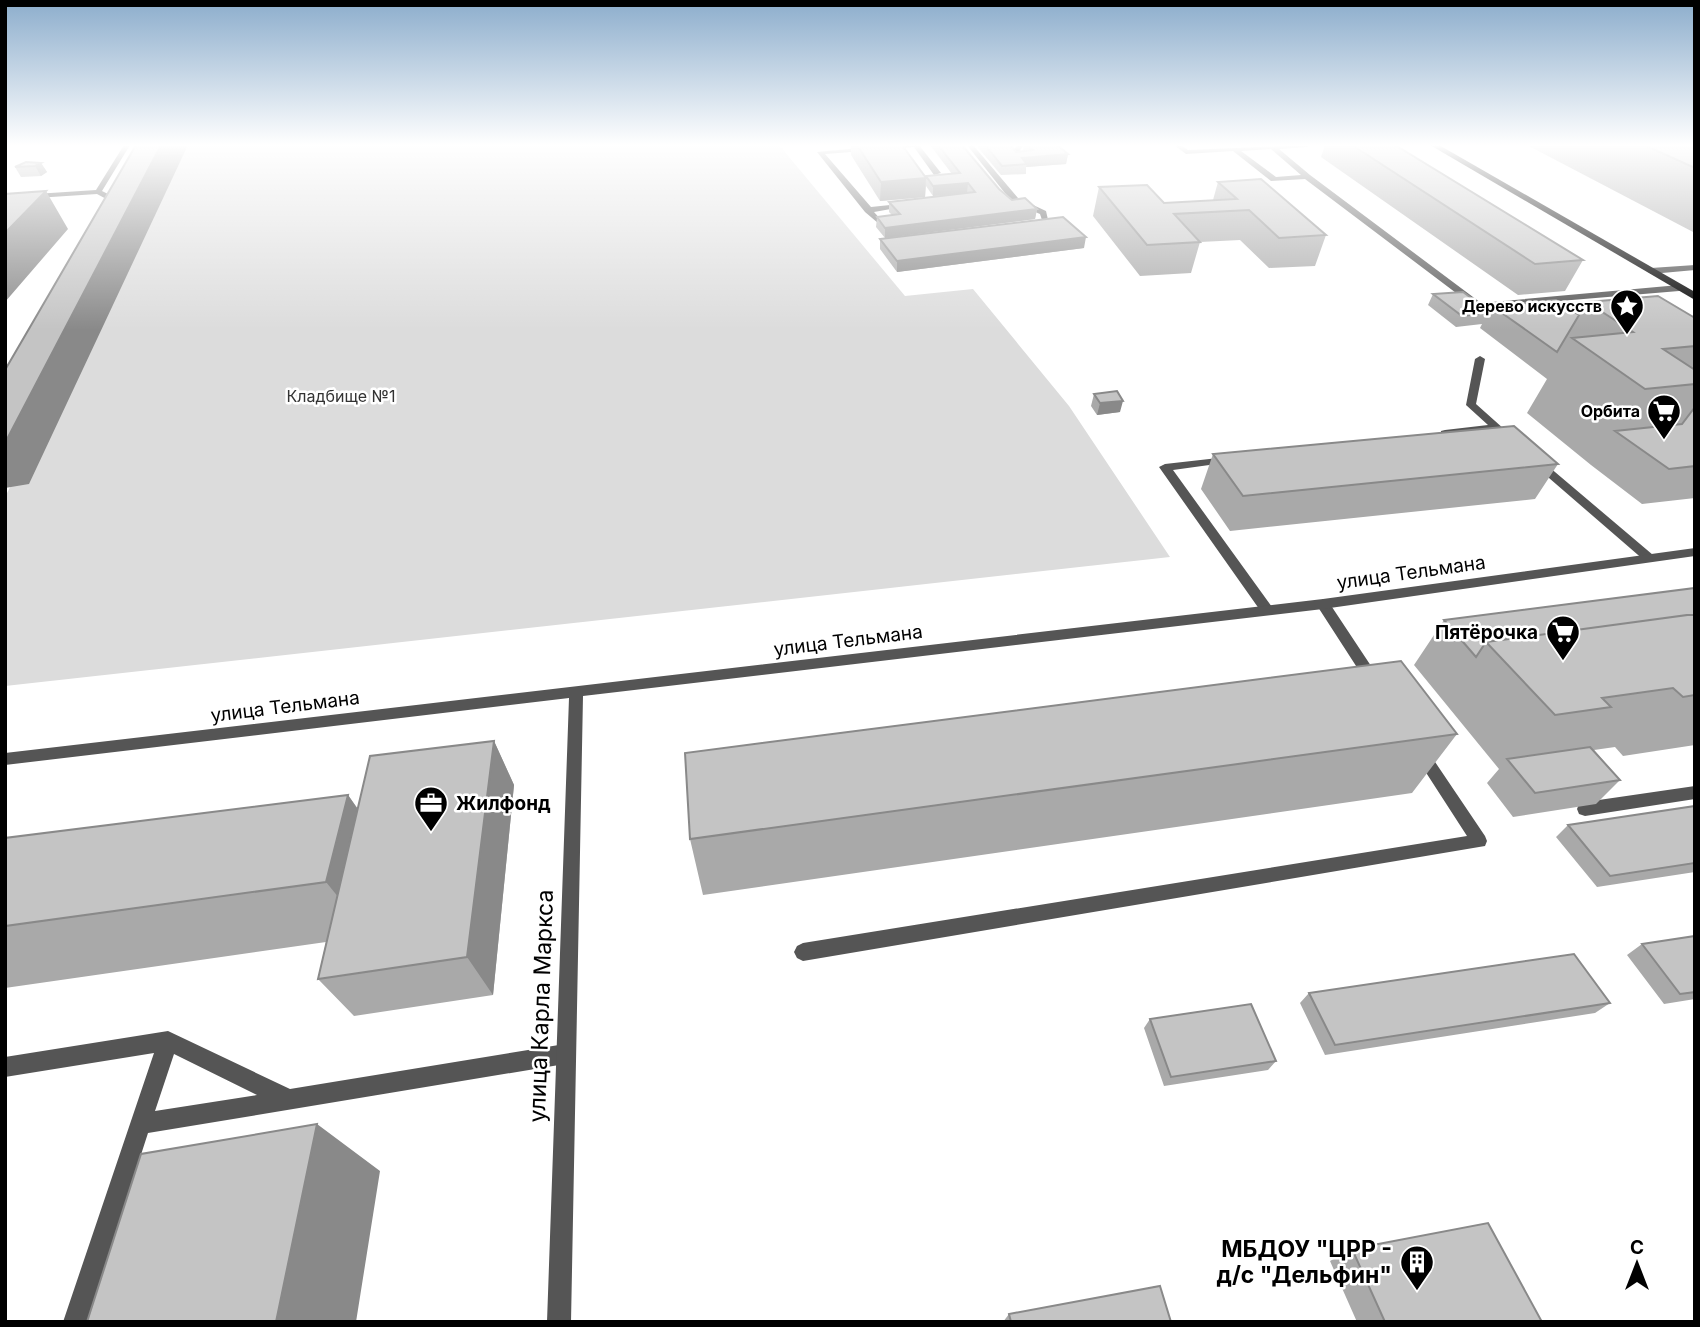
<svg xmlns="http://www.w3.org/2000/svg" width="1700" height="1327" viewBox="0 0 1700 1327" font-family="Inter,sans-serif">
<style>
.green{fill:#dcdcdc}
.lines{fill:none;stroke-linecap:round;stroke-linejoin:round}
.lane{fill:#555;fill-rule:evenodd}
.street{fill:#555;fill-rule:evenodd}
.primary{fill:#000;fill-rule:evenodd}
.wall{fill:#a9a9a9}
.shaded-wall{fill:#898989}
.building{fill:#c4c4c4;stroke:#898989;stroke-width:2}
.labels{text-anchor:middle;stroke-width:5;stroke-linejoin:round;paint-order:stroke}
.far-poi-label{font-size:16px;font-weight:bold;fill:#000;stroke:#fff;text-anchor:end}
.far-park-label{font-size:16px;fill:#333;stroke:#fff}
.street-label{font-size:19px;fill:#000;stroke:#fff}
.poi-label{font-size:19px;font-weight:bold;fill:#000;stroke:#fff;text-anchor:end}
.near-street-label{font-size:23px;fill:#000;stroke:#fff}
.near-poi-label{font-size:23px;font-weight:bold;fill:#000;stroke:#fff;text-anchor:end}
</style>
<rect width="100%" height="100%" fill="#fff"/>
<path class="green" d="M 188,145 L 779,145 L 905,296 L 973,289 L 1069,406 L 1170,557 L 5,686 L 5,497 Z"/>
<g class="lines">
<path class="lane" d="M 124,145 L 130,145 L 102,191 L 120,200 L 117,207 L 111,207 L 112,202 L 97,194 L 5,200 L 5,196 L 96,190 Z
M 893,145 L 919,145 L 941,173 L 934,175 L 914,147 L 825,154 L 871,207 L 909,203 L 913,205 L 874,212 L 882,221 L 878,223 L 865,212 L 817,152 Z
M 967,145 L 973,145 L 1018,198 L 1046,211 L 1049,224 L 1030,226 L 1030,222 L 1042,220 L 1040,214 L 1012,202 Z
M 1018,145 L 1024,145 L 1020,150 L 1024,158 L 1020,158 L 1013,150 Z
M 1174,145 L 1181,145 L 1188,150 L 1310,145 L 1307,147 L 1279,149 L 1310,175 L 1481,303 L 1679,285 L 1683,288 L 1679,291 L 1476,308 L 1305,179 L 1271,181 L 1233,151 L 1186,154 ZM 1271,149 L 1301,175 L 1276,177 L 1241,151 Z
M 1695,265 L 1695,270 L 1651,274 L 1647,271 L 1651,268 Z
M 1480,356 L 1485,359 L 1476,404 L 1504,429 L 1499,432 L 1494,430 L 1441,435 L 1441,431 L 1445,430 L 1488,425 L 1466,405 L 1475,359 Z
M 1227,457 L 1233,460 L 1231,462 L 1173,470 L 1272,607 L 1274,610 L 1267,615 L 1262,613 L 1159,467 L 1165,464 Z
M 1538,460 L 1542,461 L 1653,555 L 1655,558 L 1653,561 L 1645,561 L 1534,465 L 1534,461 Z
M 1323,599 L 1328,601 L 1379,678 L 1381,682 L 1379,686 L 1369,686 L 1316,604 Z
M 1422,748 L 1427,750 L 1485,836 L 1487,841 L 1485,846 L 803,961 L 797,958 L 794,952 L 797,946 L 803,943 L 1467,836 L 1414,754 L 1417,750 Z
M 1695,786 L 1695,799 L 1585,816 L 1579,814 L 1577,809 L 1579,804 L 1585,802 Z
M 168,1031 L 290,1089 L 565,1044 L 572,1047 L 575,1054 L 572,1061 L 565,1064 L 148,1133 L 87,1322 L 63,1322 L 154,1053 L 5,1077 L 5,1057 ZM 174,1054 L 257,1095 L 155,1111 Z"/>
<path class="street" d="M 1695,548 L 1695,556 L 1323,609 L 583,696 L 571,1322 L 547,1322 L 569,698 L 5,765 L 5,753 L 1323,599 Z"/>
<path class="primary" d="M 1430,145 L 1439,145 L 1695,292 L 1695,300 Z"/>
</g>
<path class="wall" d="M 851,145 L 902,145 L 926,177 L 952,174 L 930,145 L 962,145 L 999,189 L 1012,200 L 1037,209 L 1035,219 L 885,238 L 876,227 L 877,217 L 892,215 L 889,212 L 889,202 L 953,195 L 933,196 L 926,186 L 925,197 L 880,201 L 851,155 Z
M 976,145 L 1010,145 L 1016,152 L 1023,151 L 1024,145 L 1062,145 L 1061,148 L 1068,154 L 1066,164 L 1026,167 L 1026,174 L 1001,175 Z
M 1325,145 L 1395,145 L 1583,260 L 1565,291 L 1518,295 L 1321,157 Z
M 1527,145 L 1695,145 L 1695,233 Z
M 41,163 L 47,172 L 41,176 L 21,177 L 15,167 Z
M 1218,182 L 1326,235 L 1315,266 L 1269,268 L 1240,240 L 1200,242 L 1191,273 L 1140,276 L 1093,216 L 1099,187 L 1164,203 L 1213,200 Z
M 880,239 L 1084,248 L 897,272 L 880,249 Z
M 1433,294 L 1489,311 L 1492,306 L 1579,315 L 1587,302 L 1695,318 L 1695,498 L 1642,504 L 1591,465 L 1527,413 L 1547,379 L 1480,328 L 1482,324 L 1456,327 L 1428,305 Z
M 1094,394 L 1120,412 L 1097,415 L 1091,406 Z
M 1213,454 L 1558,464 L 1535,499 L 1230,531 L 1201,489 Z
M 1695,588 L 1695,745 L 1623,756 L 1615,747 L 1594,750 L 1620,780 L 1596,804 L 1513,817 L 1487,783 L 1499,769 L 1414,665 L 1444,620 Z
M 1457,734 L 1412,793 L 703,895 L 690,839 Z
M 494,741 L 514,785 L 493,995 L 354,1016 L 318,979 L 326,942 L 5,988 L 5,838 L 348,795 L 358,809 Z
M 1695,806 L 1695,872 L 1597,887 L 1556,837 L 1568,825 Z
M 1695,936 L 1695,999 L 1664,1004 L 1627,955 L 1642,944 Z
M 1309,993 L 1610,1003 L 1595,1013 L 1325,1055 L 1300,1003 Z
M 1150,1019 L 1276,1061 L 1268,1070 L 1164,1086 L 1144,1028 Z
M 1352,1249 L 1542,1322 L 1357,1322 L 1330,1261 Z
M 1009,1314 L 1171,1322 L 1003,1322 Z"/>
<path class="shaded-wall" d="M 161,145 L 188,145 L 29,484 L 5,488 L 5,443 Z
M 1068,154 L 1066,164 L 1026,167 L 1027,164 L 1022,158 Z
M 41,163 L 47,172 L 41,176 L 35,166 Z
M 926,178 L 925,197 L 880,201 L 881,182 Z
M 968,183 L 967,193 L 933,196 L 933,186 Z
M 46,191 L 68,229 L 5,302 L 5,233 Z
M 1037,209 L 1035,219 L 885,238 L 885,228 Z
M 1086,237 L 1084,248 L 897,272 L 897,261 Z
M 1123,401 L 1120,412 L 1097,415 L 1100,403 Z
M 494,741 L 514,785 L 493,995 L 467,957 Z
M 348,795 L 387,852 L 370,936 L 326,882 Z
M 317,1124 L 380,1171 L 356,1322 L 276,1322 Z"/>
<path class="building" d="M 136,145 L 161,145 L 5,443 L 5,370 Z
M 857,145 L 902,145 L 926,178 L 881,182 Z
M 938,145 L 962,145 L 999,189 L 1012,200 L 1025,198 L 1037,209 L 885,228 L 877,217 L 900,214 L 889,202 L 975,192 L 968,183 L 933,186 L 926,176 L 960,173 Z
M 985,145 L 1010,145 L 1016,152 L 1033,150 L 1027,145 L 1057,145 L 1068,154 L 1022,158 L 1027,164 L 1002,166 Z
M 1352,145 L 1395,145 L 1583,260 L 1535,264 Z
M 1644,145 L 1695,145 L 1695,168 Z
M 26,162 L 41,163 L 35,166 L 15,167 Z
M 1261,179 L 1326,235 L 1279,238 L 1249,210 L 1174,214 L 1200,242 L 1147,245 L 1099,187 L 1147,185 L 1164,203 L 1237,199 L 1218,182 Z
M 46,191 L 5,233 L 5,194 Z
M 1063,217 L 1086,237 L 897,261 L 880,239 Z
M 1463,292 L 1489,311 L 1488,313 L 1462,316 L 1433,294 Z
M 1658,296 L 1695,318 L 1695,346 L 1663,349 L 1695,370 L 1695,384 L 1645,389 L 1572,338 L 1633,332 L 1587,302 Z
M 1556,300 L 1579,315 L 1557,352 L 1492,306 Z
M 1117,391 L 1123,401 L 1100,403 L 1094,394 Z
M 1695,407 L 1695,466 L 1669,469 L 1615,431 L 1682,424 Z
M 1514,426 L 1558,464 L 1243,496 L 1213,454 Z
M 1695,588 L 1695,614 L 1486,642 L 1476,657 L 1444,620 Z
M 1695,614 L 1695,695 L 1683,697 L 1673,688 L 1602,698 L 1611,707 L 1555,715 L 1486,642 Z
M 1401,661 L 1457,734 L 690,839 L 685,753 Z
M 494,741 L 467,957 L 318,979 L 370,756 Z
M 1590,747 L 1620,780 L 1535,793 L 1507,759 Z
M 348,795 L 326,882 L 5,926 L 5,838 Z
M 1695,806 L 1695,863 L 1610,876 L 1568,825 Z
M 1695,936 L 1695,992 L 1680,994 L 1642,944 Z
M 1574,954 L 1610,1003 L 1335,1045 L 1309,993 Z
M 1251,1004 L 1276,1061 L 1171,1077 L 1150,1019 Z
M 317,1124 L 276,1322 L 87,1322 L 141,1154 Z
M 1488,1223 L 1542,1322 L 1385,1322 L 1352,1249 Z
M 1160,1286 L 1171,1322 L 1011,1322 L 1009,1314 Z"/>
<linearGradient id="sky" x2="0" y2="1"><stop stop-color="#8cadcc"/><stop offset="0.44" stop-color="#fff"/><stop offset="1" stop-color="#fff" stop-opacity="0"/></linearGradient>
<rect width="1700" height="330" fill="url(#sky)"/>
<defs>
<g id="sight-pin" transform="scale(1.75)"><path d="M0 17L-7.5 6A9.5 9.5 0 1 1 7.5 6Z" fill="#000" stroke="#fff"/><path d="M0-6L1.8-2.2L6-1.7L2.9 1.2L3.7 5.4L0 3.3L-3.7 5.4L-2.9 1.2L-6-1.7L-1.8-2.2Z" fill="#fff"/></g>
<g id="supermarket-pin" transform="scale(1.75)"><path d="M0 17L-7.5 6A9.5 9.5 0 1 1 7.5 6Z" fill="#000" stroke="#fff"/><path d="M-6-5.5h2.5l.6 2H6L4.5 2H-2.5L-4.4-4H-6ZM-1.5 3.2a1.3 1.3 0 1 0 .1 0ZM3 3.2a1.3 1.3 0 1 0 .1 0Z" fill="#fff"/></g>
<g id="office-pin" transform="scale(1.75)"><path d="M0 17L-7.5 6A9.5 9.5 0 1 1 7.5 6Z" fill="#000" stroke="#fff"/><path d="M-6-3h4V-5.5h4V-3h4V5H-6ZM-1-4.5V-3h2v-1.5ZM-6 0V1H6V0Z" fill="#fff"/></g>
<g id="building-pin" transform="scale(1.75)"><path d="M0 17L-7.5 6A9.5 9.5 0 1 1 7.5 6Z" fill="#000" stroke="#fff"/><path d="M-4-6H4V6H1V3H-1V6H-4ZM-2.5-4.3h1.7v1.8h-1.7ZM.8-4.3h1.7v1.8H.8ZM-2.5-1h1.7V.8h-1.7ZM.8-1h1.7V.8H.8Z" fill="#fff"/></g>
</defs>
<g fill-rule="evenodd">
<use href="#sight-pin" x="1627" y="306"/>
<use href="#supermarket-pin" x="1664" y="411"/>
<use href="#supermarket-pin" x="1563" y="632"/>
<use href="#office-pin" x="431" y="803"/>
<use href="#building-pin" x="1417" y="1262"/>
</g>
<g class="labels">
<g class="far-poi-label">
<text x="1602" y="312">Дерево искусств</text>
<text x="1640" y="417">Орбита</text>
</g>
<g class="far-park-label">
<text x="341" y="402">Кладбище №1</text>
</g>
<g class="street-label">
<text transform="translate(1411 572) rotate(-8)" y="7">улица Тельмана</text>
<text transform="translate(848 640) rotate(-7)" y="7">улица Тельмана</text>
<text transform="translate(285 706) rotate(-7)" y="7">улица Тельмана</text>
</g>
<g class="poi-label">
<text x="1538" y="639">Пятёрочка</text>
<text x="456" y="810" text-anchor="start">Жилфонд</text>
</g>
<g class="near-street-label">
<text transform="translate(541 1006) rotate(-88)" y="8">улица Карла Маркса</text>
</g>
<g class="near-poi-label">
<text x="1392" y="1257">МБДОУ "ЦРР -<tspan x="1392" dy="26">д/с "Дельфин"</tspan></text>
</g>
</g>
<rect width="1700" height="1327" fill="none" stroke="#000000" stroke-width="14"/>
<g transform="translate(1637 1264)" stroke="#ffffff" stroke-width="5" paint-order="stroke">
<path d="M0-5L12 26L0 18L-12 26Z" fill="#000000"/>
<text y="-10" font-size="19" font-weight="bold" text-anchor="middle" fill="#000000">С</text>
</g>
</svg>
